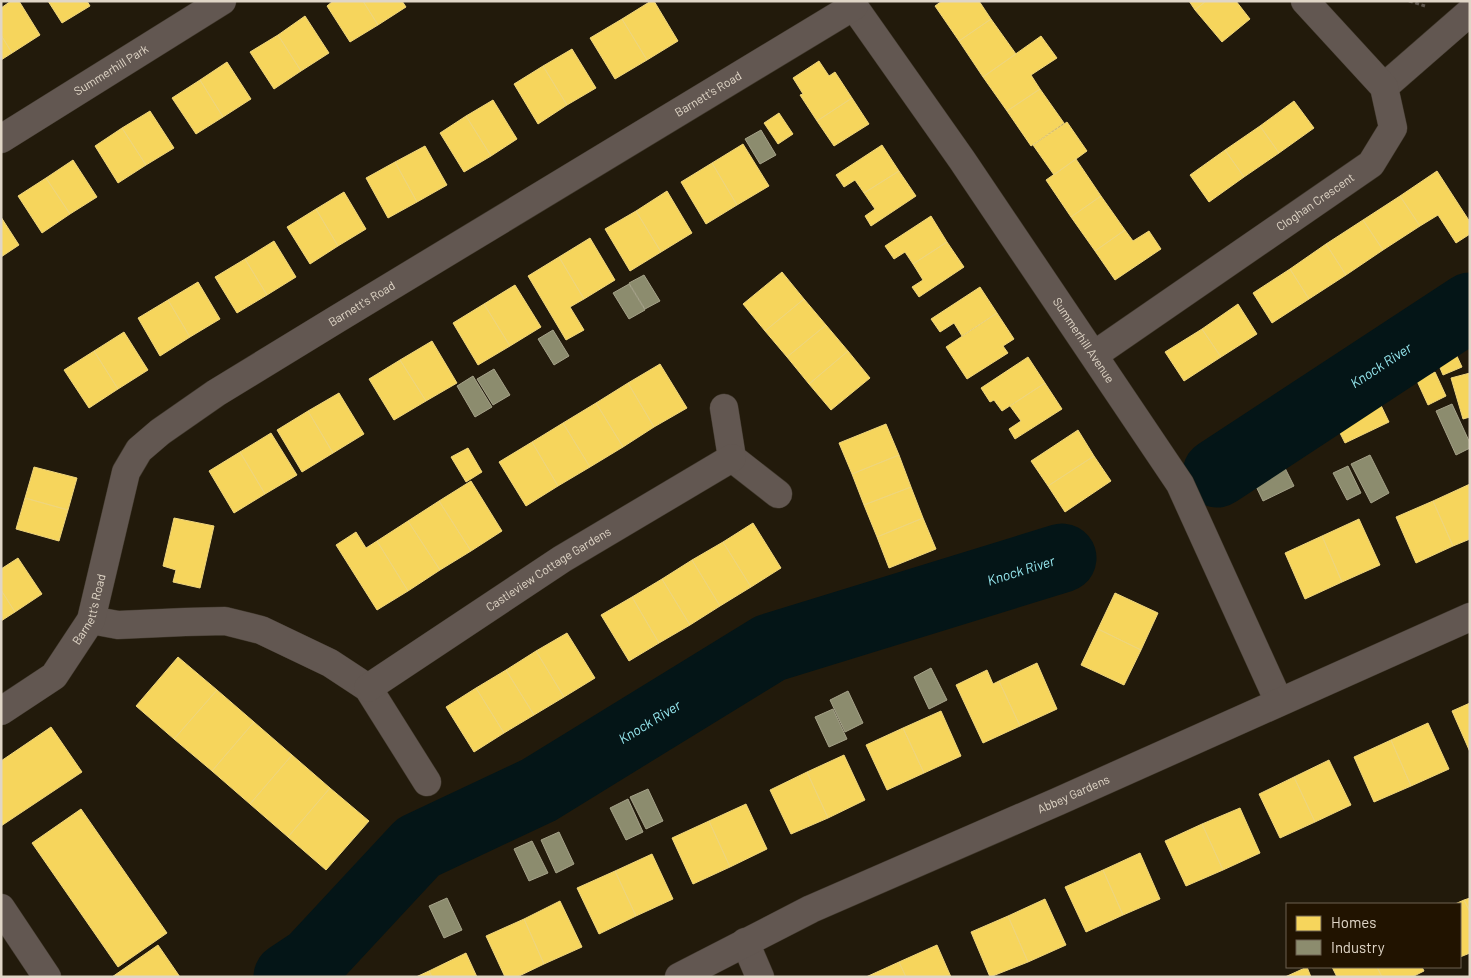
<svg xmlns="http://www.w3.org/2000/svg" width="1471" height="978" viewBox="0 0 1471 978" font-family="Barlow,sans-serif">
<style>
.homes{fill:#f6d55c;stroke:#efd57c}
.industry{fill:#8c8c6e;stroke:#a5a289}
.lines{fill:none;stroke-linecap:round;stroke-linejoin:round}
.river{stroke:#041517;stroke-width:69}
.minor-casing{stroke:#3f372b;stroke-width:29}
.path{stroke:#5e564d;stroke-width:3;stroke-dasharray:4 2.5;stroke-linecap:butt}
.minor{stroke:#625751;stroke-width:28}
.labels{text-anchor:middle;stroke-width:5;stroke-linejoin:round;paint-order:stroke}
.street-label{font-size:12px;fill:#e0d6c7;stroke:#211300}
.water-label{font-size:14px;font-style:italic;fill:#96e7ef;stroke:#211300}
</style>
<rect width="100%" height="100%" fill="#221a0b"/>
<path class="homes" d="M 11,1 L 19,1 L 40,35 L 12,53 L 1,35 L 1,8 Z
M 48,1 L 87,1 L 90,6 L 62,23 Z
M 333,1 L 363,1 L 378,25 L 350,42 L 327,6 Z
M 363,1 L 402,1 L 406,7 L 378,25 Z
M 651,1 L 654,1 L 678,41 L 647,60 L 622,19 Z
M 942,1 L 979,1 L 991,19 L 959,41 L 935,6 Z
M 1189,1 L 1206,1 L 1195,10 Z
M 1206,1 L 1236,1 L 1250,19 L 1222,42 L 1195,10 Z
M 305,16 L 329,53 L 301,71 L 278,35 Z
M 622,19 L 647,60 L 615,79 L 590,38 Z
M 991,19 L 1016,54 L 983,77 L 959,41 Z
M 1,35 L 12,53 L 1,60 Z
M 278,35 L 301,71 L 274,89 L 250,52 Z
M 1041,36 L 1057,58 L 1031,75 L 1040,89 L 1007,111 L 983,77 Z
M 572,49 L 596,88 L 567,105 L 543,66 Z
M 819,61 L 829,76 L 835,72 L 852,98 L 817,121 L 800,95 L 803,94 L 793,78 Z
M 227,62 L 251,99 L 223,117 L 200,80 Z
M 543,66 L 567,105 L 538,124 L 514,84 Z
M 200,80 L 223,117 L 196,134 L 172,98 Z
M 1040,89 L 1064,123 L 1031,146 L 1007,111 Z
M 852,98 L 869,124 L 834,146 L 817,121 Z
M 493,100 L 517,139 L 491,156 L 466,116 Z
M 1294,101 L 1314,128 L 1279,153 L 1260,126 Z
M 150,111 L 174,148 L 146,165 L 122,128 Z
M 779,113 L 793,134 L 778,144 L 764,123 Z
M 466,116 L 491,156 L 464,172 L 440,133 Z
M 1067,122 L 1087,151 L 1054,175 L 1033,145 Z
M 1260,126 L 1279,153 L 1244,177 L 1225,150 Z
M 122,128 L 146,165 L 118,183 L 95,146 Z
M 743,144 L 769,186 L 737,205 L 712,163 Z
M 882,145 L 899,171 L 864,193 L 855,180 L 844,187 L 836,175 Z
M 425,146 L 447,185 L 417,202 L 395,162 Z
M 1225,150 L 1244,177 L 1209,202 L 1190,175 Z
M 1076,159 L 1101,196 L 1071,217 L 1046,180 Z
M 73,160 L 97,197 L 70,214 L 46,178 Z
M 395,162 L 417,202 L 388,218 L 366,178 Z
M 712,163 L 737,205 L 706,224 L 681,182 Z
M 899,171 L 916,196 L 871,226 L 865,216 L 875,209 L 864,193 Z
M 1437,171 L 1470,222 L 1470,234 L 1456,243 L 1438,215 L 1420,226 L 1400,196 Z
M 46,178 L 70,214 L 42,233 L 18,196 Z
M 667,191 L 692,233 L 661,252 L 636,211 Z
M 344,192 L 366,229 L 338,246 L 316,209 Z
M 1101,196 L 1125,230 L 1095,251 L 1071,217 Z
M 1400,196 L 1420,226 L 1383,250 L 1363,220 Z
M 316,209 L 338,246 L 310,264 L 287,227 Z
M 636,211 L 661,252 L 630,271 L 605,229 Z
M 931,216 L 947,242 L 913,264 L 905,252 L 894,259 L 885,246 Z
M 1,217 L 19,245 L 1,257 Z
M 1363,220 L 1383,250 L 1346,275 L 1326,244 Z
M 1125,230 L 1133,241 L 1149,231 L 1161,249 L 1115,280 L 1095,251 Z
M 590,238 L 615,280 L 584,299 L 559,257 Z
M 274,241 L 296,277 L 267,295 L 245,259 Z
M 947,242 L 964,267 L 919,297 L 912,287 L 923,280 L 913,264 Z
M 1326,244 L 1346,275 L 1309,299 L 1290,269 Z
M 559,257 L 584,299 L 570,307 L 584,330 L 566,340 L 528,276 Z
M 245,259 L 267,295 L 237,313 L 215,277 Z
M 1290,269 L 1309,299 L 1272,323 L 1253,293 Z
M 782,272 L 804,299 L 765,331 L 743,304 Z
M 198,282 L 220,319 L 190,337 L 168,300 Z
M 515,285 L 541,327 L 510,346 L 484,304 Z
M 980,287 L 997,313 L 962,336 L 954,323 L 940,332 L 931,319 Z
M 804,299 L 826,325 L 787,357 L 765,331 Z
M 168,300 L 190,337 L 160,356 L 138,318 Z
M 484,304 L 510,346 L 478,365 L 453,323 Z
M 1238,304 L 1257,334 L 1221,357 L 1202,329 Z
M 997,313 L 1014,339 L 1003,346 L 1008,353 L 967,379 L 946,347 Z
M 826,325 L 848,351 L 809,384 L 787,357 Z
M 1202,329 L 1221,357 L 1184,381 L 1165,352 Z
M 124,332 L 148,370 L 118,389 L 94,351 Z
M 432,341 L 457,383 L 426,401 L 400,360 Z
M 1450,341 L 1462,367 L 1443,375 L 1432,349 Z
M 94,351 L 118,389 L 89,408 L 64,370 Z
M 848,351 L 870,378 L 831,410 L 809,384 Z
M 1028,357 L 1045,383 L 1002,411 L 994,400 L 990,402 L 981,388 Z
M 400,360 L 426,401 L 394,420 L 369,379 Z
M 660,364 L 687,408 L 654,427 L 628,383 Z
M 1435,372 L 1446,396 L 1428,405 L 1417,381 Z
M 1470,373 L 1470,417 L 1463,419 L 1451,378 Z
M 628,383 L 654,427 L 623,447 L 596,403 Z
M 1045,383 L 1062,409 L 1015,439 L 1009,429 L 1021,421 L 1010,406 Z
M 339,393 L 364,434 L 333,453 L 308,411 Z
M 1376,395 L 1389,422 L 1345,443 L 1332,417 Z
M 596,403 L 623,447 L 590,467 L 563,423 Z
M 308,411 L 333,453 L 302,472 L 277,430 Z
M 563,423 L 590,467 L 558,486 L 532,442 Z
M 886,424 L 899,455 L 852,474 L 839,443 Z
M 1078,430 L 1094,456 L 1048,486 L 1031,461 Z
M 271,433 L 297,475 L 265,494 L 240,452 Z
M 532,442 L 558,486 L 526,506 L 499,462 Z
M 468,448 L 482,472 L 466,482 L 451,457 Z
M 240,452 L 265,494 L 234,513 L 209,471 Z
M 899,455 L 911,487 L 864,505 L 852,474 Z
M 1094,456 L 1111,481 L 1065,512 L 1048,486 Z
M 34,467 L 77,478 L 68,510 L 25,498 Z
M 471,481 L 502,531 L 471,551 L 439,501 Z
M 1470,484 L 1470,539 L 1453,546 L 1433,501 Z
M 911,487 L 923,518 L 877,537 L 864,505 Z
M 25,498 L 68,510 L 59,541 L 16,529 Z
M 439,501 L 471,551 L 440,570 L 408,521 Z
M 1433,501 L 1453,546 L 1416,563 L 1396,517 Z
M 174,518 L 214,526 L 200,588 L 173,582 L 176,570 L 163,566 Z
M 923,518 L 936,549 L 889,568 L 877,537 Z
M 1359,519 L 1380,565 L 1342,582 L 1322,536 Z
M 408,521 L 440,570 L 408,591 L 377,541 Z
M 753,523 L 781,568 L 751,587 L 723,542 Z
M 356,532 L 366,548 L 377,541 L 408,591 L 377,610 L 336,545 Z
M 1322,536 L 1342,582 L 1305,599 L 1285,553 Z
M 723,542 L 751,587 L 720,606 L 692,560 Z
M 18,558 L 42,594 L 15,612 L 1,590 L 1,569 Z
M 692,560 L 720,606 L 690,625 L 662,579 Z
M 662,579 L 690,625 L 659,643 L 632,597 Z
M 1,590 L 15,612 L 1,621 Z
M 1115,593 L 1158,613 L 1141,650 L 1098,629 Z
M 632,597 L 659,643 L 629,661 L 601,615 Z
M 1098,629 L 1141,650 L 1124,685 L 1081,665 Z
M 567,633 L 595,678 L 564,697 L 536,651 Z
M 536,651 L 564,697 L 534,715 L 506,670 Z
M 178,657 L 217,690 L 174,739 L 136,706 Z
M 1037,663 L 1057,709 L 1020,726 L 999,681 Z
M 506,670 L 534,715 L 504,733 L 476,688 Z
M 987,670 L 993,684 L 999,681 L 1020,726 L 983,743 L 956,685 Z
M 476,688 L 504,733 L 474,752 L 446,707 Z
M 217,690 L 254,722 L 212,771 L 174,739 Z
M 1470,703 L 1470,752 L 1452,711 Z
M 941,711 L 961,756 L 924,773 L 903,728 Z
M 254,722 L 292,755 L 250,804 L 212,771 Z
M 1428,723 L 1449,769 L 1411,786 L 1391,740 Z
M 51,727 L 82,772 L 1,826 L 1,761 Z
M 903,728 L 924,773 L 887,790 L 866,745 Z
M 1391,740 L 1411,786 L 1374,802 L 1354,757 Z
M 292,755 L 330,788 L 288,837 L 250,804 Z
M 844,755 L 865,800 L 828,818 L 807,772 Z
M 1329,760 L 1351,805 L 1315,822 L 1294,777 Z
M 807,772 L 828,818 L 791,834 L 770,790 Z
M 1294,777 L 1315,822 L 1280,838 L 1259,794 Z
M 330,788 L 369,821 L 326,870 L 288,837 Z
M 746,804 L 767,849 L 730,867 L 709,821 Z
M 1240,808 L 1260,853 L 1223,870 L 1202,824 Z
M 81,809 L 167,933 L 118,967 L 32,843 Z
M 709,821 L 730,867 L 693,884 L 672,838 Z
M 1202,824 L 1223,870 L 1186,886 L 1165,841 Z
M 1140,853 L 1160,899 L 1123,915 L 1103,870 Z
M 652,854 L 673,899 L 636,916 L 615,871 Z
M 1103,870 L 1123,915 L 1086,932 L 1065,887 Z
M 615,871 L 636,916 L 599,934 L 577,888 Z
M 1470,898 L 1470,912 L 1464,900 Z
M 1045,899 L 1066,945 L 1028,962 L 1008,916 Z
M 1464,900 L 1470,912 L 1470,953 L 1460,957 L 1460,904 L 1455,904 Z
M 560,901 L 582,947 L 544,964 L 524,919 Z
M 1008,916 L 1028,962 L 990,977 L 971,932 Z
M 524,919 L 544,964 L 517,977 L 505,977 L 486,936 Z
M 158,945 L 180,977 L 112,977 Z
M 937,945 L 951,977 L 906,977 L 899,962 Z
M 466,953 L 477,977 L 432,977 L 429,971 Z
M 899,962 L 906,977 L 866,977 Z
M 1307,967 L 1311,977 L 1285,977 Z
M 1332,967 L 1377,967 L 1382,977 L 1337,977 Z
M 1377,967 L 1422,967 L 1424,971 L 1412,977 L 1382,977 Z
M 429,971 L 432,977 L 416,977 Z"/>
<path class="industry" d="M 761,130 L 776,155 L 760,164 L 745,139 Z
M 644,275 L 660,301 L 645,309 L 629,283 Z
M 629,284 L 645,310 L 629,319 L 613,293 Z
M 553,330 L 569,356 L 554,365 L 538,339 Z
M 494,369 L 510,395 L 493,405 L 477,379 Z
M 473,376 L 492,407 L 475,417 L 457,386 Z
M 1452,404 L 1470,443 L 1470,448 L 1456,455 L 1436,411 Z
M 1370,455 L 1389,493 L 1371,503 L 1351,464 Z
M 1284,466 L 1294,486 L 1263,501 L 1253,480 Z
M 1348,466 L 1361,493 L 1347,500 L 1333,473 Z
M 931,668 L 947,700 L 929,709 L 914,677 Z
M 848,691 L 863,723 L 845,732 L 830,700 Z
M 833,709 L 847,739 L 829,747 L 815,717 Z
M 648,789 L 663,821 L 646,829 L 630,797 Z
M 628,799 L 643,832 L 626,840 L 610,808 Z
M 559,832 L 574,864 L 556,873 L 541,840 Z
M 532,841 L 548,873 L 529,881 L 514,849 Z
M 447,898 L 462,930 L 444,938 L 429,906 Z"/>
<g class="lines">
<g class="river">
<path id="s1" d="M 1217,473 L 1470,307"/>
<path id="s2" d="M 288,977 L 312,961 L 418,847 L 539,790 L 770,648 L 1062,558"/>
</g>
<g class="minor-casing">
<g id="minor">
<path id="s3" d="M 850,1 L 962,160 L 1180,484 L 1279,702"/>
<path d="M 1384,87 L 1470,12"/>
<path id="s4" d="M 1,139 L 222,1"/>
<path id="s5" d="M 1094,355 L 1371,164 L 1393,128 L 1384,87 L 1305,1"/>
<path d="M 724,408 L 732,458 L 778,494"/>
<path d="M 91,620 L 118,625 L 185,622 L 225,621 L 261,630 L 330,663 L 368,688 L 427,782"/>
<path id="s6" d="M 368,688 L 562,559 L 732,458"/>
<path id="s7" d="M 1,711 L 54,676 L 91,620 L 126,472 L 139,450 L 160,432 L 216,393 L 337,319 L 854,6"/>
<path d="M 1,908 L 47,977"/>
<path d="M 745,942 L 760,977"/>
<path id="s8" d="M 679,977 L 811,909 L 1059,801 L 1470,617"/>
</g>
</g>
<path class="path" d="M 1409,1 L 1425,6"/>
<use href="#minor" class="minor"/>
</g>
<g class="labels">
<g class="street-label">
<text dy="4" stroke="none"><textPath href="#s4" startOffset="130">Summerhill Park</textPath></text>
<text dy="4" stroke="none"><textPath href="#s7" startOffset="980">Barnett's Road</textPath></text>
<text dy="4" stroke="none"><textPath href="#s5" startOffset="269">Cloghan Crescent</textPath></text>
<text dy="4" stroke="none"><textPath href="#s7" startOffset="575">Barnett's Road</textPath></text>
<text dy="4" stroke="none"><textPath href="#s3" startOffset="412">Summerhill Avenue</textPath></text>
<text dy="4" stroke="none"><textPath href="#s6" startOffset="216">Castleview Cottage Gardens</textPath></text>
<text dy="4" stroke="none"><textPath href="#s7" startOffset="140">Barnett's Road</textPath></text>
<text dy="4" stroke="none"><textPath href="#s8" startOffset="435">Abbey Gardens</textPath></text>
</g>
<g class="water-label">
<text dy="5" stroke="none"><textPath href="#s1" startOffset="196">Knock River</textPath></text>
<text dy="5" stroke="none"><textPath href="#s2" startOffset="852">Knock River</textPath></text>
<text dy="5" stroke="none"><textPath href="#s2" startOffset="448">Knock River</textPath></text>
</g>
</g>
<rect width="1471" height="978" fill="none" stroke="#e0d6c7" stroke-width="5"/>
<rect x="1286" y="903" width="175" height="65" fill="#211300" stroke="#6d6150"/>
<rect x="1296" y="916" width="25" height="15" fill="#f6d55c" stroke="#6d6150"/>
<text x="1331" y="928" font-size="15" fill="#e0d6c7">Homes</text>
<rect x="1296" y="940" width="25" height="15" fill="#8c8c6e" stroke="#6d6150"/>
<text x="1331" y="953" font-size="15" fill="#e0d6c7">Industry</text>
</svg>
